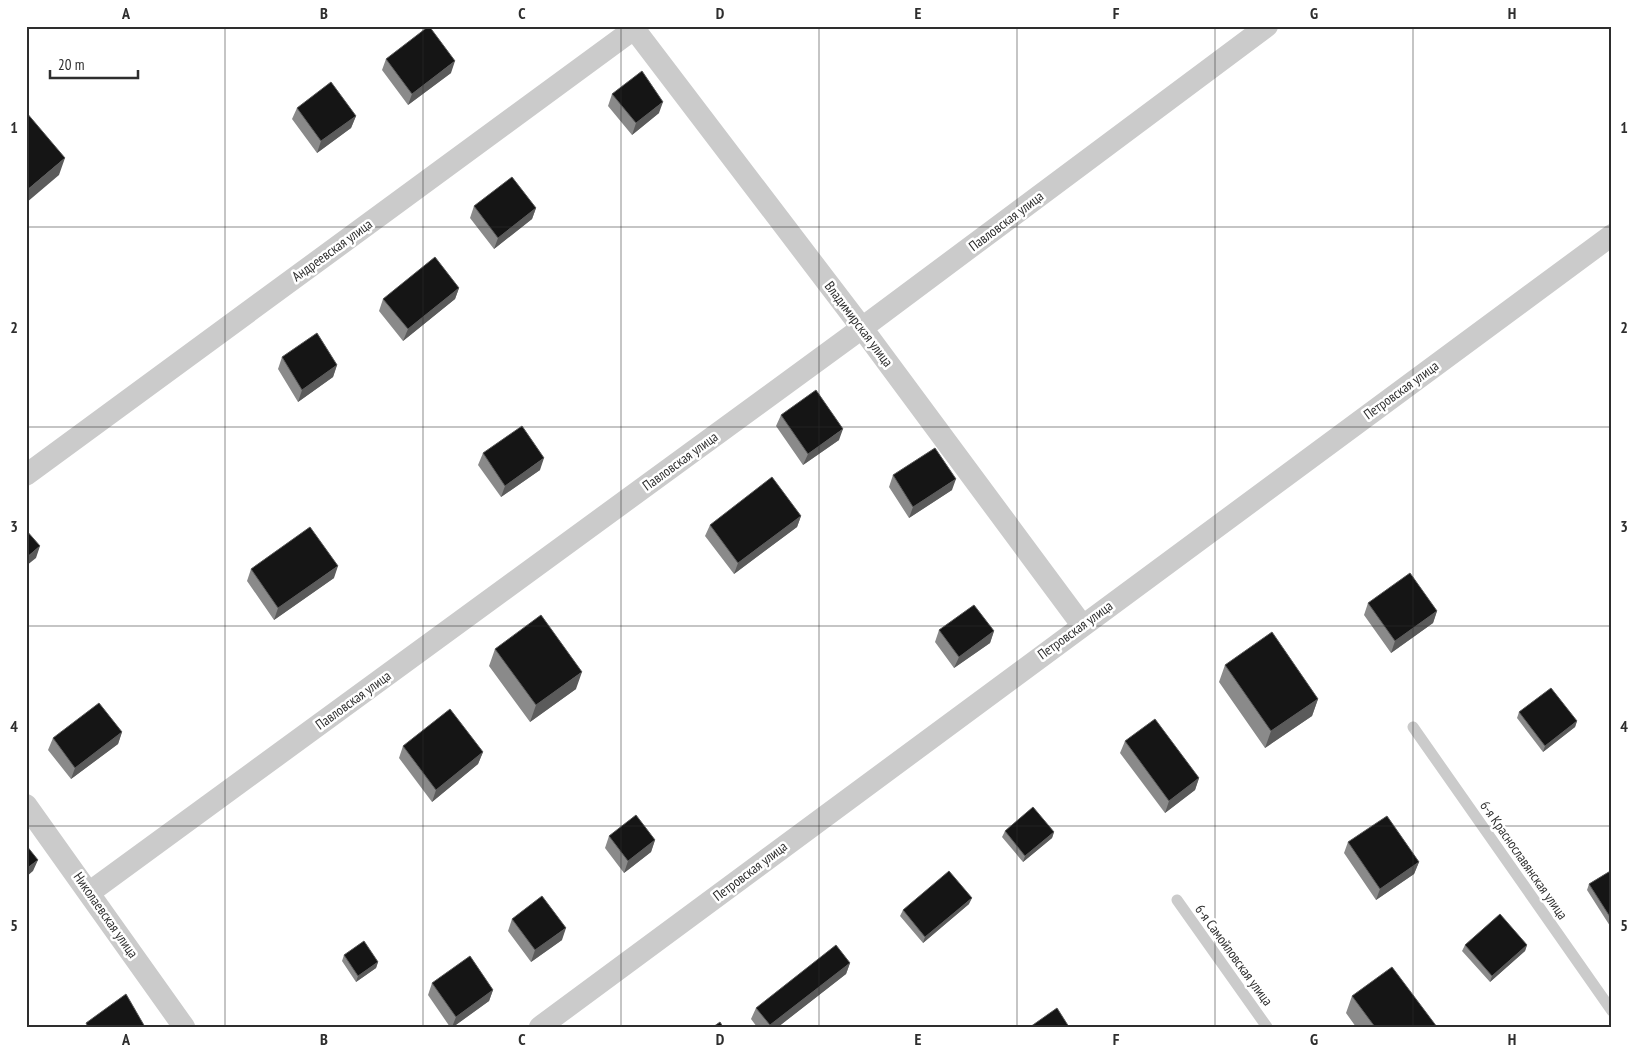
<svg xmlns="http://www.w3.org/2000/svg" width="1638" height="1053" viewBox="0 0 1638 1053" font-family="'PT Sans Narrow',sans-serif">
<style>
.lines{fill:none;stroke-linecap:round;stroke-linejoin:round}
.lane{stroke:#cbcbcb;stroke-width:11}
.street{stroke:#cbcbcb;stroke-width:22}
.wall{fill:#8a8a8a}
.shaded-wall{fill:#5b5b5b}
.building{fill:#151515;stroke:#5b5b5b}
.grid{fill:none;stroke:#2e2e2e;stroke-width:1;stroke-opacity:0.55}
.labels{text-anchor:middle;stroke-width:5;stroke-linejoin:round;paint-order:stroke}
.street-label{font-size:14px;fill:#2e2e2e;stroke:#fff}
.neatline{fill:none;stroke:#2e2e2e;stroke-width:2}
.grid-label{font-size:16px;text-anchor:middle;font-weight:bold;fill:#2e2e2e}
</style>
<rect width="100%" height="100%" fill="#fff"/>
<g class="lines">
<path class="lane" d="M 1413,727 L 1612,1011
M 1177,900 L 1267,1027"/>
<path class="street" d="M 632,26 L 862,328 L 1082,625
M 26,475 L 638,26
M 26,805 L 184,1027
M 90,892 L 862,328 L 1267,26
M 540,1027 L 1612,235"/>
</g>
<path class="wall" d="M 386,59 L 451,73 L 408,105 L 382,70 Z
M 612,94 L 659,113 L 632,135 L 608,106 Z
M 297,108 L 356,116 L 351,128 L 317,153 L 292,119 Z
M 474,206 L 536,208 L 532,219 L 494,249 L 470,218 Z
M 459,288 L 455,299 L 403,341 L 379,311 L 383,299 Z
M 282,357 L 337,365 L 333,377 L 298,402 L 278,369 Z
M 781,415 L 839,440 L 803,465 L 776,426 Z
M 483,453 L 540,470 L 501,497 L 478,465 Z
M 893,475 L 952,490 L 909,518 L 889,487 Z
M 801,516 L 797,527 L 734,574 L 705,536 L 710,525 Z
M 251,569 L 334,578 L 274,620 L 247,581 Z
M 1368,603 L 1437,611 L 1433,623 L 1391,653 L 1364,615 Z
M 939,630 L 994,631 L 990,643 L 954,668 L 935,642 Z
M 495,649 L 576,689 L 530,722 L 489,666 Z
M 1225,665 L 1318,699 L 1312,716 L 1265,748 L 1219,682 Z
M 1519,712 L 1577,721 L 1575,727 L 1543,752 L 1517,718 Z
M 122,732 L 118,744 L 71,779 L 48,750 L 53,738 Z
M 1125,741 L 1199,778 L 1195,790 L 1165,813 L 1120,753 Z
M 403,746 L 483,752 L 478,764 L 432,802 L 399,758 Z
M 1005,831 L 1054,832 L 1052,838 L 1023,862 L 1002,837 Z
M 609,836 L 655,840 L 651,852 L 624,873 L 605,848 Z
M 1348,842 L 1419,862 L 1414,874 L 1376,900 L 1344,853 Z
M 1612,870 L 1612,924 L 1610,926 L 1587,890 L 1589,884 Z
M 969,904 L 923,943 L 900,916 L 903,910 Z
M 512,919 L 562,940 L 531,962 L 508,931 Z
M 1465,945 L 1527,945 L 1525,951 L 1490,982 L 1462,951 Z
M 344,955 L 378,962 L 376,968 L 356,982 L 342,961 Z
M 850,963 L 846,974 L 778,1027 L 757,1027 L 751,1019 L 756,1008 Z
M 432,983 L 493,990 L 489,1001 L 453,1027 L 450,1027 L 428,995 Z
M 1352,996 L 1437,1027 L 1356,1027 L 1346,1013 Z"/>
<path class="shaded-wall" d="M 455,61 L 451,73 L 408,105 L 412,94 Z
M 663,102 L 659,113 L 632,135 L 636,123 Z
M 356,116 L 351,128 L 317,153 L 321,141 Z
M 65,158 L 59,175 L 26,203 L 26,191 Z
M 536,208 L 532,219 L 494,249 L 498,238 Z
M 459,288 L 455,299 L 403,341 L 408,329 Z
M 337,365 L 333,377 L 298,402 L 302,390 Z
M 843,429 L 839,440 L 803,465 L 808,454 Z
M 544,458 L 540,470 L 501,497 L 505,486 Z
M 956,479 L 952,490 L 909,518 L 913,507 Z
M 801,516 L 797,527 L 734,574 L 738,563 Z
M 40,546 L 36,558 L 26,566 L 26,558 Z
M 338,566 L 334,578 L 274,620 L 278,608 Z
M 1437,611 L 1433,623 L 1391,653 L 1395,641 Z
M 994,631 L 990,643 L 954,668 L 959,657 Z
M 582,672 L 576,689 L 530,722 L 536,705 Z
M 1318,699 L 1312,716 L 1265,748 L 1271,731 Z
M 1577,721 L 1575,727 L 1543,752 L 1545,746 Z
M 122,732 L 118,744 L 71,779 L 75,768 Z
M 483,752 L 478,764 L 432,802 L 436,790 Z
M 1199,778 L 1195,790 L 1165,813 L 1169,801 Z
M 1054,832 L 1052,838 L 1023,862 L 1025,856 Z
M 655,840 L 651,852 L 624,873 L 628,861 Z
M 38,860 L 33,871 L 26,877 L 26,869 Z
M 1419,862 L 1414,874 L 1376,900 L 1380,889 Z
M 972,898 L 969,904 L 923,943 L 925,937 Z
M 566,928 L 562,940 L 531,962 L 535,950 Z
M 1527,945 L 1525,951 L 1490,982 L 1492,976 Z
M 378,962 L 376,968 L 356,982 L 358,976 Z
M 850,963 L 846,974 L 778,1027 L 769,1027 L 770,1025 Z
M 493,990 L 489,1001 L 453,1027 L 452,1027 L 456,1017 Z"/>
<path class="building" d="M 429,26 L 455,61 L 412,94 L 386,59 Z
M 642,71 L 663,102 L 636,123 L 612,94 Z
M 331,82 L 356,116 L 321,141 L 297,108 Z
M 26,112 L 65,158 L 26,191 Z
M 512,177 L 536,208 L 498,238 L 474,206 Z
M 435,257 L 459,288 L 408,329 L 383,299 Z
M 317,333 L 337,365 L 302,390 L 282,357 Z
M 816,390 L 843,429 L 808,454 L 781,415 Z
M 522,426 L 544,458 L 505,486 L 483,453 Z
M 935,448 L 956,479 L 913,507 L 893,475 Z
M 772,477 L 801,516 L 738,563 L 710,525 Z
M 310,527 L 338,566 L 278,608 L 251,569 Z
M 26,530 L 40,546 L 26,558 Z
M 1410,573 L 1437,611 L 1395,641 L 1368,603 Z
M 974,605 L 994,631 L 959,657 L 939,630 Z
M 541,615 L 582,672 L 536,705 L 495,649 Z
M 1272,632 L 1318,699 L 1271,731 L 1225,665 Z
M 1551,688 L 1577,721 L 1545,746 L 1519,712 Z
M 99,703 L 122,732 L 75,768 L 53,738 Z
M 450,709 L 483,752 L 436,790 L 403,746 Z
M 1155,719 L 1199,778 L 1169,801 L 1125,741 Z
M 1033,807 L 1054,832 L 1025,856 L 1005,831 Z
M 636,815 L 655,840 L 628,861 L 609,836 Z
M 1387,816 L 1419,862 L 1380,889 L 1348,842 Z
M 26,845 L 38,860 L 26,869 Z
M 1612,870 L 1612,920 L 1589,884 Z
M 949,871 L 972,898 L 925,937 L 903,910 Z
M 542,896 L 566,928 L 535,950 L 512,919 Z
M 1500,914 L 1527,945 L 1492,976 L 1465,945 Z
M 364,941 L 378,962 L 358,976 L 344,955 Z
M 836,945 L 850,963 L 770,1025 L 756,1008 Z
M 470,956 L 493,990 L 456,1017 L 432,983 Z
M 1392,967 L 1437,1027 L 1375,1027 L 1352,996 Z
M 126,994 L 145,1027 L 88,1027 L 86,1023 Z
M 1057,1008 L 1069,1027 L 1030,1027 Z
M 720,1022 L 723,1027 L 713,1027 Z"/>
<path class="grid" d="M 225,26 L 225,1027M 423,26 L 423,1027M 621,26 L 621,1027M 819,26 L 819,1027M 1017,26 L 1017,1027M 1215,26 L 1215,1027M 1413,26 L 1413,1027M 26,227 L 1612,227M 26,427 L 1612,427M 26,626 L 1612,626M 26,826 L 1612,826"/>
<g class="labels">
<g class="street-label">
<text transform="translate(1006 221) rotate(-37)" y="5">Павловская улица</text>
<text transform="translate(332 250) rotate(-36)" y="5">Андреевская улица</text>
<text transform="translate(859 324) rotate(53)" y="5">Владимирская улица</text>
<text transform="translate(1401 390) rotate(-36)" y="5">Петровская улица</text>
<text transform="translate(680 461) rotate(-36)" y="5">Павловская улица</text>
<text transform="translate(1075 630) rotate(-36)" y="5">Петровская улица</text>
<text transform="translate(353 700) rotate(-36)" y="5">Павловская улица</text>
<text transform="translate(1524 860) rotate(55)" y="5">6-я Краснославянская улица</text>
<text transform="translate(750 871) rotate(-37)" y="5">Петровская улица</text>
<text transform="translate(106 915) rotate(55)" y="5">Николаевская улица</text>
<text transform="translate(1234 955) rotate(54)" y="5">6-я Самойловская улица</text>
</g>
</g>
<rect width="1638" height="1053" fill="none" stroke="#ffffff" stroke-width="55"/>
<path d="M50 70v8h88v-8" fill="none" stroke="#2e2e2e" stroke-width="2.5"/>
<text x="58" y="70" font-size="15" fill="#2e2e2e" stroke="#ffffff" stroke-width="4" paint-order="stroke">20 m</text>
<rect x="28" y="28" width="1582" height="998" class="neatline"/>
<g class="grid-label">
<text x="126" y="19">A</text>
<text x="324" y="19">B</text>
<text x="522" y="19">C</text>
<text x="720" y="19">D</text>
<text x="918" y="19">E</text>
<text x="1116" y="19">F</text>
<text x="1314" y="19">G</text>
<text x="1512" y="19">H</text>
<text x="14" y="133">1</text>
<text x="1624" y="133">1</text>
<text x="14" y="333">2</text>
<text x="1624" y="333">2</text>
<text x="14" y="532">3</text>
<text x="1624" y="532">3</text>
<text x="14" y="732">4</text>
<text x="1624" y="732">4</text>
<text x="14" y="931">5</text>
<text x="1624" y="931">5</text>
<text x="126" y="1045">A</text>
<text x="324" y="1045">B</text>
<text x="522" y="1045">C</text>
<text x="720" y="1045">D</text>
<text x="918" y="1045">E</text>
<text x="1116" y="1045">F</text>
<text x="1314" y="1045">G</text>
<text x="1512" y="1045">H</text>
</g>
</svg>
